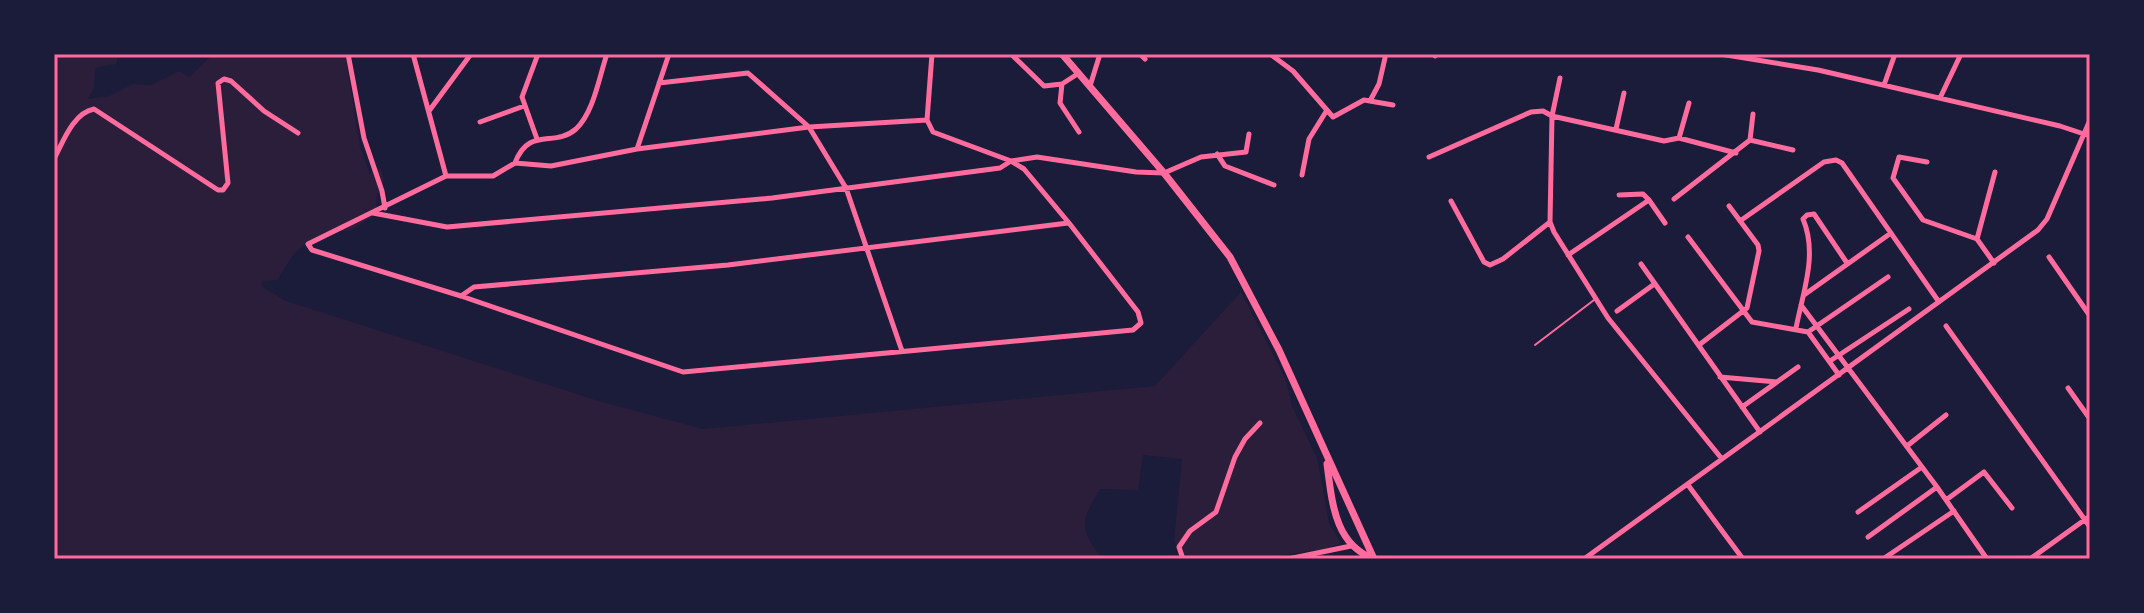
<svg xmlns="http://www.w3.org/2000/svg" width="2144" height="613" viewBox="0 0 2144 613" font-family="'Titillium Web',sans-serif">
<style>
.green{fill:#2a1e3b}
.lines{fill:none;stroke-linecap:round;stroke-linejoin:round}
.service{stroke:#ff6b9d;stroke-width:2}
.minor{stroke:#ff6b9d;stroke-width:5}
.secondary{stroke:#ff6b9d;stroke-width:7}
.neatline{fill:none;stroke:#ff6b9d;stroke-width:3}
</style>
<rect width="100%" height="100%" fill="#1b1b3a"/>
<path class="green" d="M 54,54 L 118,54 L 116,64 L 95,68 L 94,88 L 88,99 L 109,96 L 133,84 L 151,85 L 179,71 L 189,77 L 213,54 L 345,54 L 360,147 L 370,175 L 372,166 L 381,169 L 384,180 L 381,194 L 377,193 L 376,215 L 349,231 L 340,231 L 308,241 L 293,255 L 277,280 L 262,281 L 261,285 C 267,292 276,293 283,300 L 602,402 L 703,429 L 1155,386 L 1241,292 L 1286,380 L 1292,406 L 1317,458 L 1329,523 L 1341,543 L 1326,549 L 1254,559 L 1184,559 L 1174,541 L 1182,459 L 1143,455 L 1138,490 L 1100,489 C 1081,521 1078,529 1103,559 L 54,559 Z"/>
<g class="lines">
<path class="service" d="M 1535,345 L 1594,300"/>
<path class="minor" d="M 348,54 L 364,138 L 382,191 L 385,208
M 413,54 L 446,176
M 932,54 L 927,120 L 933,132 L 1011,161 L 1037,157 L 1136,172 L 1164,173 L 1201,157 L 1246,152 L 1249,134
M 1011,54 L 1044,86 L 1062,84 L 1079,73
M 1140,54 L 1145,59
M 1270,54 L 1293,71 L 1333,117 L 1364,100 L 1393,105
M 1434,54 L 1435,56
M 1720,54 L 1818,70 L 2060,126 L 2090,136
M 1560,78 L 1552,116 L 1550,222 L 1554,232 L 1608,318 L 1722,459
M 659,83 L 748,73 L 809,127 L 846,188 L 902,351
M 1062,84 L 1060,103 L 1079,132
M 1884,85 L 1895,54
M 1090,86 L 1100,54
M 1940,98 L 1961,54
M 1370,101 L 1379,84 L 1385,58
M 429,111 L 471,54
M 480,122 L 524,106
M 1616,129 L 1624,93
M 1679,138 L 1689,103
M 537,139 L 522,97 L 538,54
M 1750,140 L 1793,150
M 637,149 L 669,54
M 1217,154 L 1225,166 L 1274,185
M 1429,157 L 1531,112 L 1543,111 L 1552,116 L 1664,141 L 1679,138 L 1736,153
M 54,159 C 63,142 73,113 94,109 L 218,190 L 223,190 L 228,183 L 218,83 L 224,79 L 231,81 L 264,111 L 298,133
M 1927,162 L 1899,157 L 1893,178 L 1923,220 L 1977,239 L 1994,263
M 515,163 C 529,126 554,148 576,129 C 594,112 599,77 607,54
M 1302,175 L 1309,139 L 1327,110
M 1619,195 L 1643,194 L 1649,200
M 1674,199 L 1750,140 L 1753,114
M 1451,201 L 1484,262 L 1490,265 L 1503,259 L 1550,222
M 373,213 L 447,227 L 772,198 L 1000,168 L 1011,161 L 1024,169 L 1069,223 L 1138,312 L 1141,323 L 1133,330 L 683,372 L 461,296 L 312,250 L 308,244 L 446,176 L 493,176 L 515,163 L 551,166 L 637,149 L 809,127 L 927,120
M 1740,221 L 1824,162 L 1836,160 L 1842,163 L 1939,302
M 1688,237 L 1752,322 L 1808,332 L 1839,375
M 1977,239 L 1995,172
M 1568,255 L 1649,200 L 1665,223
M 2049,257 L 2090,316
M 1641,264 L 1760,432
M 1804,295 L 1891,233
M 461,296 L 474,287 L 728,265 L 1068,223
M 1801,305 L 1937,487 L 1987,559
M 1617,311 L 1653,285
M 1946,326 L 2090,527
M 1796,328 C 1803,292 1818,254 1803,219 L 1807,215 L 1814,214 L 1847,263
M 1808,332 L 1888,277
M 1699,345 L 1747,308 L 1759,251 L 1758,245 L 1729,206
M 1830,361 L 1909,309
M 1720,377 L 1777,382
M 2068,388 L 2090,419
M 1742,407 L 1798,367
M 1907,446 L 1946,415
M 1688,485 L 1743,559
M 1946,500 L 1984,472 L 2012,508
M 1858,512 L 1922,467
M 1868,537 L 1937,487
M 1183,559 L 1179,547 L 1190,531 L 1216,512 L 1235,457 L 1245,439 L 1260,423
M 1288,559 L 1351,546
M 1584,559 L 2038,230 L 2047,219 L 2090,120
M 1883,559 L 1954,511
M 2030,559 L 2090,516"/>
<path class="secondary" d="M 1062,54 L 1164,173 L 1230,257 L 1279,350 L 1374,559
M 1327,464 C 1332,501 1334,544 1374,559"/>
</g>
<rect width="2144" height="613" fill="none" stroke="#1b1b3a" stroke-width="112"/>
<rect x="56" y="56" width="2032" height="501" class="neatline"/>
</svg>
